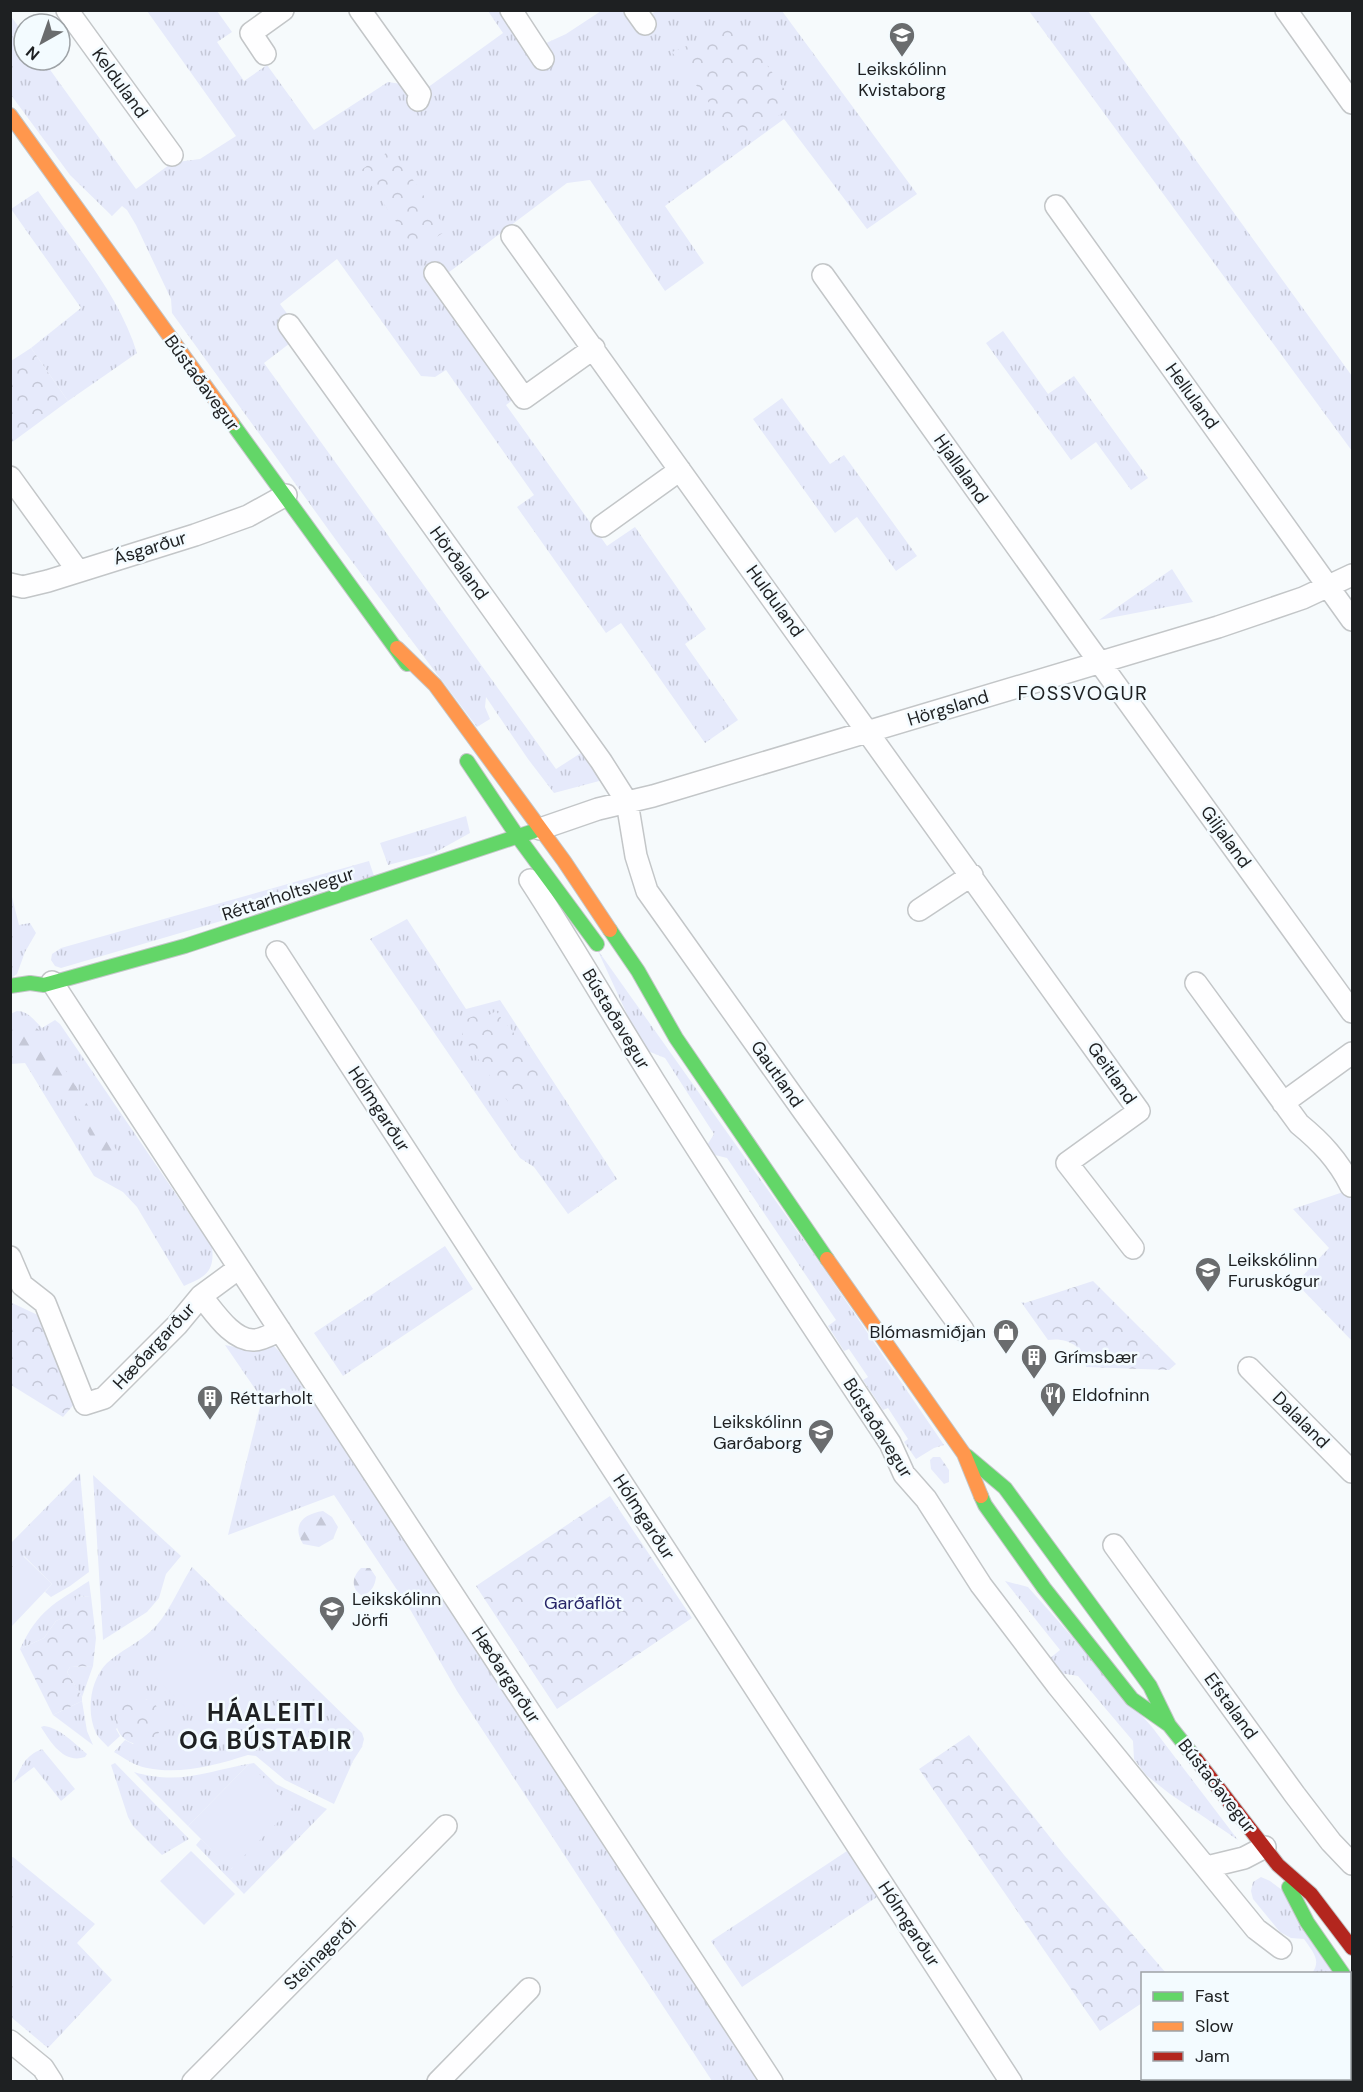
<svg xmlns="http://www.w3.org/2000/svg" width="1363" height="2092" viewBox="0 0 1363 2092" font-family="'DM Sans',sans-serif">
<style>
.grass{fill:url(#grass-tufts)}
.forest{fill:url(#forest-firs)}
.park{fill:url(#park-crowns)}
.garden{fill:#e6eafb}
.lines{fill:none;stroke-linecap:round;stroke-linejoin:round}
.street-casing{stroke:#c3c6c8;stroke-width:24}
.fast-casing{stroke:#c3c6c8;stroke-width:16}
.slow-casing{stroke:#c3c6c8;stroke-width:16}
.jam-casing{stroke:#c3c6c8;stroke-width:16}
.street{stroke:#fefeff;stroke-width:21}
.fast{stroke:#63d668;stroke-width:14}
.slow{stroke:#ff974d;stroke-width:14}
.jam{stroke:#b3261e;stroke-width:14}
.labels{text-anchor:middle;stroke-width:5;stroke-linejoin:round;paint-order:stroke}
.poi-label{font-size:18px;fill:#1e2022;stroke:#f3fbff;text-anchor:start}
.street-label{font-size:18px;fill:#1e2022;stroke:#f3fbff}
.park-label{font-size:18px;fill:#272567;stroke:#f3fbff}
.neighbourhood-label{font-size:20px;letter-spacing:1.5px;fill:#1e2022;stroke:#f3fbff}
.district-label{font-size:24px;font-weight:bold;letter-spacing:1.5px;fill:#1e2022;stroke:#f3fbff}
</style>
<defs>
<pattern id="grass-tufts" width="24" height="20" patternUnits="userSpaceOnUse" patternTransform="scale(1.5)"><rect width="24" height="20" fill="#e6eafb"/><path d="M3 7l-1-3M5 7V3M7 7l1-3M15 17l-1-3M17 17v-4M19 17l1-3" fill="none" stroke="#c5c8d7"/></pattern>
<pattern id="forest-firs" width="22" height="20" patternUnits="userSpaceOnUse" patternTransform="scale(1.5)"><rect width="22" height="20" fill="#e6eafb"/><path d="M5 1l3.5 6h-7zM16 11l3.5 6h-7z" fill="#c5c8d7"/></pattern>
<pattern id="park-crowns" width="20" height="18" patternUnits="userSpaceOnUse" patternTransform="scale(1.5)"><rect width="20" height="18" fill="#e6eafb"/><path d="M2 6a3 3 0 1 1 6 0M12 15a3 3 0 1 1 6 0" fill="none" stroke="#c5c8d7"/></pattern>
</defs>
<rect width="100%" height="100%" fill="#f6fafc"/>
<path class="grass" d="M 147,11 L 217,11 L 232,32 L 217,42 L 244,81 L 267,65 L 314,130 L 388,82 L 427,88 L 503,33 L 488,11 L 516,11 L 542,45 L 566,34 L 601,11 L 624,11 L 632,23 L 657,11 L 782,11 L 917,194 L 867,229 L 784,119 L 665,206 L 704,263 L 665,291 L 590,180 L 567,183 L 444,276 L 526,390 L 506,405 L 607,546 L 635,527 L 706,629 L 685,644 L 738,720 L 705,743 L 621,623 L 606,633 L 517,507 L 534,495 L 446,370 L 435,377 L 421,376 L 337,259 L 280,304 L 302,334 L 264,363 L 556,769 L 584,751 L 603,780 L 554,793 L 528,759 L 486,697 L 485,707 L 490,719 L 477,727 L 341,547 L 172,313 L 171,299 L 136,225 L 127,210 L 122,206 L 112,216 L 70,175 L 11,95 L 10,15 L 24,34 L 24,60 L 43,60 L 136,189 L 169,165 L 177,162 L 200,159 L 236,136 Z
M 1029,11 L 1088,11 L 1352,376 L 1352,451 Z
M 38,191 C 73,242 119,294 137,353 L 68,401 L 31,348 L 81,308 L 11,209 Z
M 1003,331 L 1048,394 L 1074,376 L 1148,478 L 1131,490 L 1096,442 L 1071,460 L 986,343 Z
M 782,398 L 830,464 L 844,455 L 917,556 L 896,571 L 857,517 L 835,533 L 753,419 Z
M 1172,569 L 1193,602 L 1099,620 Z
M 466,816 L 470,833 L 434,853 L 388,865 L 380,843 Z
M 369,861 L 374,876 L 61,968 L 55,966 L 51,960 L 52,954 L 61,948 Z
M 10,889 L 19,925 L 30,923 L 36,933 L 25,952 L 17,974 L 10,979 Z
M 407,919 L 466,1009 L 500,1000 L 617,1179 L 568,1214 L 534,1167 L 520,1158 L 370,939 Z
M 597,949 L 824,1269 L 944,1445 L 934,1448 L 916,1459 L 904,1442 L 908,1439 L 888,1408 L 883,1410 L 863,1380 L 868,1377 L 849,1349 L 844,1351 L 828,1326 L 836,1320 L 727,1158 L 711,1154 L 706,1147 L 714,1134 L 665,1058 L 643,1049 Z
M 17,1011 C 28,1011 34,1020 42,1028 L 55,1020 L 60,1024 L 212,1247 C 215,1272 205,1277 184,1286 L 137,1207 L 123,1192 L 94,1176 L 25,1063 L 11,1064 L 10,1014 Z
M 1352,1189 L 1352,1341 L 1296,1283 L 1329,1248 L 1293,1209 Z
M 445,1246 L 473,1289 L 343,1376 L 314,1333 Z
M 225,1345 L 251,1350 L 274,1346 L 279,1351 L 765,2081 L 712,2081 L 457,1691 L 411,1611 L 334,1495 L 228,1535 L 262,1399 Z
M 80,1473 L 89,1572 L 70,1586 L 51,1597 L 45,1592 L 52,1584 L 24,1556 L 11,1569 L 11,1543 Z
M 93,1475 L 181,1556 L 166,1574 L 159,1598 L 147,1612 L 103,1640 Z
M 192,1567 L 362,1733 L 364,1739 L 362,1747 L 353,1761 L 334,1804 L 285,1780 L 256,1756 L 248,1755 C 216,1765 181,1775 147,1768 C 135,1766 124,1758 114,1752 L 125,1740 L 133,1744 L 157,1707 L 146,1699 L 116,1729 L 120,1736 L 108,1747 C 104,1742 98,1738 96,1733 C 86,1712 90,1680 107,1663 C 121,1650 139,1643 152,1630 C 169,1614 179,1587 192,1567 Z
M 89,1581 L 91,1596 L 76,1597 L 76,1612 L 56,1621 L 44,1638 L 20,1649 C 39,1609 54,1604 89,1581 Z
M 1005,1581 L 1028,1587 L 1152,1727 L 1238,1840 L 1170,1794 L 1146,1775 L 1134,1759 L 1133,1741 L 1078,1676 L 1060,1673 L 1049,1659 L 1060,1650 Z
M 93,1666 L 82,1697 L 67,1672 L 70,1667 Z
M 82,1701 L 87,1731 L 93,1745 L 53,1715 Z
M 44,1726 C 60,1728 75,1744 87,1754 L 85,1757 C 64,1764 51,1743 41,1727 Z
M 42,1749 L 75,1789 L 61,1801 L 34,1767 L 13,1783 C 23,1766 23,1757 42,1749 Z
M 115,1763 L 189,1839 L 162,1855 L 133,1826 L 128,1817 L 111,1765 Z
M 254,1763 L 276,1784 L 327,1809 L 244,1894 L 196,1845 L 201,1839 L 232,1869 L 249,1764 L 188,1826 L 134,1772 C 181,1786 209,1770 254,1763 Z
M 847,1851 L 877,1897 L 742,1987 L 711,1941 Z
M 13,1857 L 95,1924 L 77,1943 L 112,1980 L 48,2048 L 11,2017 L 10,1858 Z
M 1261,1877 L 1270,1881 L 1282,1890 L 1334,1973 L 1312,1973 C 1322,1960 1312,1951 1304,1939 L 1291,1938 L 1280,1932 L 1253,1899 L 1251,1891 L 1253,1882 Z"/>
<path class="forest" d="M 11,1017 C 24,1017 31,1023 41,1032 L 117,1151 L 118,1159 L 113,1163 L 106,1162 L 101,1158 L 86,1128 L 63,1097 L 38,1073 L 36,1060 L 29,1047 L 21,1046 L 11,1054 Z
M 933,1457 L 940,1457 L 949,1470 L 949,1482 L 944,1484 L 931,1469 L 930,1460 Z
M 323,1511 L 332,1517 L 338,1527 L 333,1539 L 319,1547 L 303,1544 C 291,1524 304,1514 323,1511 Z
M 361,1568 L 370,1568 L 376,1577 C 375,1586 371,1592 363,1596 C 350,1589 352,1577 361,1568 Z"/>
<path class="park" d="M 738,25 L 795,104 L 739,144 L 672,52 Z
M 392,149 L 447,230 L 416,251 L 361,170 Z
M 31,348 L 68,401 L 11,443 L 11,361 Z
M 496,1011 L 507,1026 L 509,1026 L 546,1081 L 509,1103 L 462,1036 L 464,1020 L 479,1014 L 484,1018 Z
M 1093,1281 L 1176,1364 L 1169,1370 L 1086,1367 C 1085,1346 1067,1337 1048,1340 L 1021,1302 L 1025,1303 Z
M 10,1302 L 42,1317 L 76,1402 L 63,1417 L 11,1385 Z
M 610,1496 L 692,1618 L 557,1709 L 476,1586 Z
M 91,1596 L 96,1638 L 93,1666 L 70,1667 L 67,1672 L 82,1697 L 82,1701 L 53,1715 L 20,1649 L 44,1638 L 56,1621 L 75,1612 L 76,1597 Z
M116 1721a23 23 0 1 1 46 0a23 23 0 1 1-46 0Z
M 969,1735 L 1064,1855 L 1166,1973 L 1142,1974 L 1142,2003 L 1100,2031 L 919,1769 Z"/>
<path class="garden" d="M 23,1556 L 52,1584 L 11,1627 L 11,1569 Z
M 188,1643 L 251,1704 L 218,1739 L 155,1677 Z
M 249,1764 L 293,1807 L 231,1869 L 188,1826 Z
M 191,1851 L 235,1894 L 204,1925 L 160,1881 Z"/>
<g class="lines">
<g class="street-casing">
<path id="street" d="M 67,10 L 172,155
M 360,10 L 420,94 L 418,100
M 511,10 L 543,59
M 635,10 L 645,24
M 1286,10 L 1352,103
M 265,54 L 251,33 L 283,10
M 1056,206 L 1352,620
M 512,236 L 1139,1111 L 1067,1163 L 1133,1248
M 435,273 L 524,398 L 594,348
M 823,275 L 1082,638 L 1352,1012
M 289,325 L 601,761 L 627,802 L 636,856 L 647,891 L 804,1112 L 963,1330
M 10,477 L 78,571
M 602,526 L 680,470
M 10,584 L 23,587 L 48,581 L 195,535 L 248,516 L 286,495
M 540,829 L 598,809 L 653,796 L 1218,627 L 1303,598 L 1352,575
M 530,880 C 573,946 612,1014 654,1081 C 731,1203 810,1323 890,1443 L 904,1474 L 926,1499 L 981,1585 L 1057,1685 L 1256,1929 L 1281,1948
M 919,910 L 972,875
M 277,952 L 1011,2082
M 52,982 L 772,2082
M 1196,983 L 1299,1124 C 1321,1142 1338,1160 1351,1186
M 1283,1103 L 1352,1053
M 10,1257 L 22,1285 L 45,1303 L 85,1404 L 104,1398 L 177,1325 L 201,1296 L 239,1268
M 201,1296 C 213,1310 232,1341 254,1340 C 262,1340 272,1334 280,1330
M 1249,1368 L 1352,1472
M 1114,1545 L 1295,1795 L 1331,1842 L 1352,1864
M 1207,1867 L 1244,1858 L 1265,1847
M 10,2041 L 43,2068 L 52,2082
M 193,2082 L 446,1826
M 438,2082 L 529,1989"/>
</g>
<g class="fast-casing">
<path id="fast" d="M 232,423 L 407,664
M 467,761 L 518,837 L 597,944
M 610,930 L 638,971 L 676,1038 L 827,1259
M 10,986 L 30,983 L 44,985 L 185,946 L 537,830
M 967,1456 L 1005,1488 L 1150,1686 L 1169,1725 L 1196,1759
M 981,1496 L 985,1505 L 1044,1588 L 1132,1699 L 1169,1725
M 1289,1887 L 1307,1922 L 1343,1974
M 1350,2052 L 1352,2050
M 1261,2082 L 1266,2078
M 1300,2082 L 1305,2078"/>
</g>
<g class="slow-casing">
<path id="slow" d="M 10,115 L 232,423
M 397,648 L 435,685 L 564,861 L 610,930
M 827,1259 L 964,1454 L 981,1496"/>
</g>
<g class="jam-casing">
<path id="jam" d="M 1196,1759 L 1278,1865 L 1311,1894 L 1352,1948
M 1350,2029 L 1352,2027"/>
</g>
<use href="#street" class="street"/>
<use href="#fast" class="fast"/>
<use href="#slow" class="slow"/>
<use href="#jam" class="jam"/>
</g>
<defs>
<g id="school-pin" transform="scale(1.35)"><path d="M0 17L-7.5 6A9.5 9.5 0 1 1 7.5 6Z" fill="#6a6c6e" stroke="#f3fbff"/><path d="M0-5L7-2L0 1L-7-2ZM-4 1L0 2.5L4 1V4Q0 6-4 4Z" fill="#fff"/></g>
<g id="shop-pin" transform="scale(1.35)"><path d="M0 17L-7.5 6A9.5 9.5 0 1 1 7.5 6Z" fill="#6a6c6e" stroke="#f3fbff"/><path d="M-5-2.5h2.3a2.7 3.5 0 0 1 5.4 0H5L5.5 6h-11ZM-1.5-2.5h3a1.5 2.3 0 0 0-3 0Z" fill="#fff"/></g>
<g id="building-pin" transform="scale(1.35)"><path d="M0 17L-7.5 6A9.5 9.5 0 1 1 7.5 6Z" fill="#6a6c6e" stroke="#f3fbff"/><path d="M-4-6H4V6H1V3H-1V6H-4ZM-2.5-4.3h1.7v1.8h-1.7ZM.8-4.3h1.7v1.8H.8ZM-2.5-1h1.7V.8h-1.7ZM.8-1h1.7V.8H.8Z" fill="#fff"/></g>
<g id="restaurant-pin" transform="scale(1.35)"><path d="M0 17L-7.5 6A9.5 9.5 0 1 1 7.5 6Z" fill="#6a6c6e" stroke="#f3fbff"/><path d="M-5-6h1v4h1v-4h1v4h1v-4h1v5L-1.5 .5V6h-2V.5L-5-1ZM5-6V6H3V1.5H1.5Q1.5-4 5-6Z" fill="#fff"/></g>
</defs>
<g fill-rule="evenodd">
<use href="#school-pin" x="902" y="35"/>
<use href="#school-pin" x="1208" y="1270"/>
<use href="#shop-pin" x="1006" y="1332"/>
<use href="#building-pin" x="1034" y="1357"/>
<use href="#restaurant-pin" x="1053" y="1395"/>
<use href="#building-pin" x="210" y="1398"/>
<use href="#school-pin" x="821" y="1432"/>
<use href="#school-pin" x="332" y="1609"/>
</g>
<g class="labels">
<g class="poi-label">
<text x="902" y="75" text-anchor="middle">Leikskólinn<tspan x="902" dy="21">Kvistaborg</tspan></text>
<text x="1228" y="1266">Leikskólinn<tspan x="1228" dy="21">Furuskógur</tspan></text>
<text x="986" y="1338" text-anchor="end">Blómasmiðjan</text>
<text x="1054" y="1363">Grímsbær</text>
<text x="1072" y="1401">Eldofninn</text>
<text x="230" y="1404">Réttarholt</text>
<text x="802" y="1428" text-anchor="end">Leikskólinn<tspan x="802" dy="21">Garðaborg</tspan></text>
<text x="352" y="1605">Leikskólinn<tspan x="352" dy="21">Jörfi</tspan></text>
</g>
<g class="street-label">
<text transform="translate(120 83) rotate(54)" y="6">Kelduland</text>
<text transform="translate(202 383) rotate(54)" y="6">Bústaðavegur</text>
<text transform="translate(1192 396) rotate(54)" y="6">Helluland</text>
<text transform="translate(961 469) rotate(55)" y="6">Hjallaland</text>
<text transform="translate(150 548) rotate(-17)" y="6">Ásgarður</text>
<text transform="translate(459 563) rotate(54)" y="6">Hörðaland</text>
<text transform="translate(775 601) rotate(54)" y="6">Hulduland</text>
<text transform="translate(948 708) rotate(-17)" y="6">Hörgsland</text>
<text transform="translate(1226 837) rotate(54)" y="6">Giljaland</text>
<text transform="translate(288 894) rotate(-18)" y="6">Réttarholtsvegur</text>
<text transform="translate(616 1019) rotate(59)" y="6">Bústaðavegur</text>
<text transform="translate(1112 1073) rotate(55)" y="6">Geitland</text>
<text transform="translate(777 1074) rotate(55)" y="6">Gautland</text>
<text transform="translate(379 1109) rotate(57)" y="6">Hólmgarður</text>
<text transform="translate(154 1346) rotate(-47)" y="6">Hæðargarður</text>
<text transform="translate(1301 1420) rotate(45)" y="6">Dalaland</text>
<text transform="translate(878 1428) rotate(58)" y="6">Bústaðavegur</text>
<text transform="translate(644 1517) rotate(57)" y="6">Hólmgarður</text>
<text transform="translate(506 1675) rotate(57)" y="6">Hæðargarður</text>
<text transform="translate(1231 1706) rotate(54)" y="6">Efstaland</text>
<text transform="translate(1217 1786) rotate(52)" y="6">Bústaðavegur</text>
<text transform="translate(909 1924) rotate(57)" y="6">Hólmgarður</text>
<text transform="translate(320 1954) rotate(-45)" y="6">Steinagerði</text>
</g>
<g class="park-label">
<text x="583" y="1609">Garðaflöt</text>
</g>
<g class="neighbourhood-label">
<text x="1083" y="700">FOSSVOGUR</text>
</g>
<g class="district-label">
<text x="266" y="1721">HÁALEITI<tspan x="266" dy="28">OG BÚSTAÐIR</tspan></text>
</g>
</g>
<rect width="1363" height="2092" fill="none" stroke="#1e2022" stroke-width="24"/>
<rect x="1141" y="1972" width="210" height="108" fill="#f3fbff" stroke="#9ea3a7" stroke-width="1.5"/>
<rect x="1153" y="1992" width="30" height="9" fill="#63d668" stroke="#9ea3a7" stroke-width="1.5"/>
<text x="1195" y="2002" font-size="18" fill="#1e2022">Fast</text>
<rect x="1153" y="2022" width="30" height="9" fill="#ff974d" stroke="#9ea3a7" stroke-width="1.5"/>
<text x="1195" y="2032" font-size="18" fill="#1e2022">Slow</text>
<rect x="1153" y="2052" width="30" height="9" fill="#b3261e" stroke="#9ea3a7" stroke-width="1.5"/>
<text x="1195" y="2062" font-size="18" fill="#1e2022">Jam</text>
<g transform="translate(42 42) rotate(220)"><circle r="28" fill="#f3fbff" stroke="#9ea3a7" stroke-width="1.5"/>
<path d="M0-4.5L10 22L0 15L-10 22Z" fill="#6a6c6e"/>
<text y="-9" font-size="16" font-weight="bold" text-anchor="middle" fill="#1e2022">N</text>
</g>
</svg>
